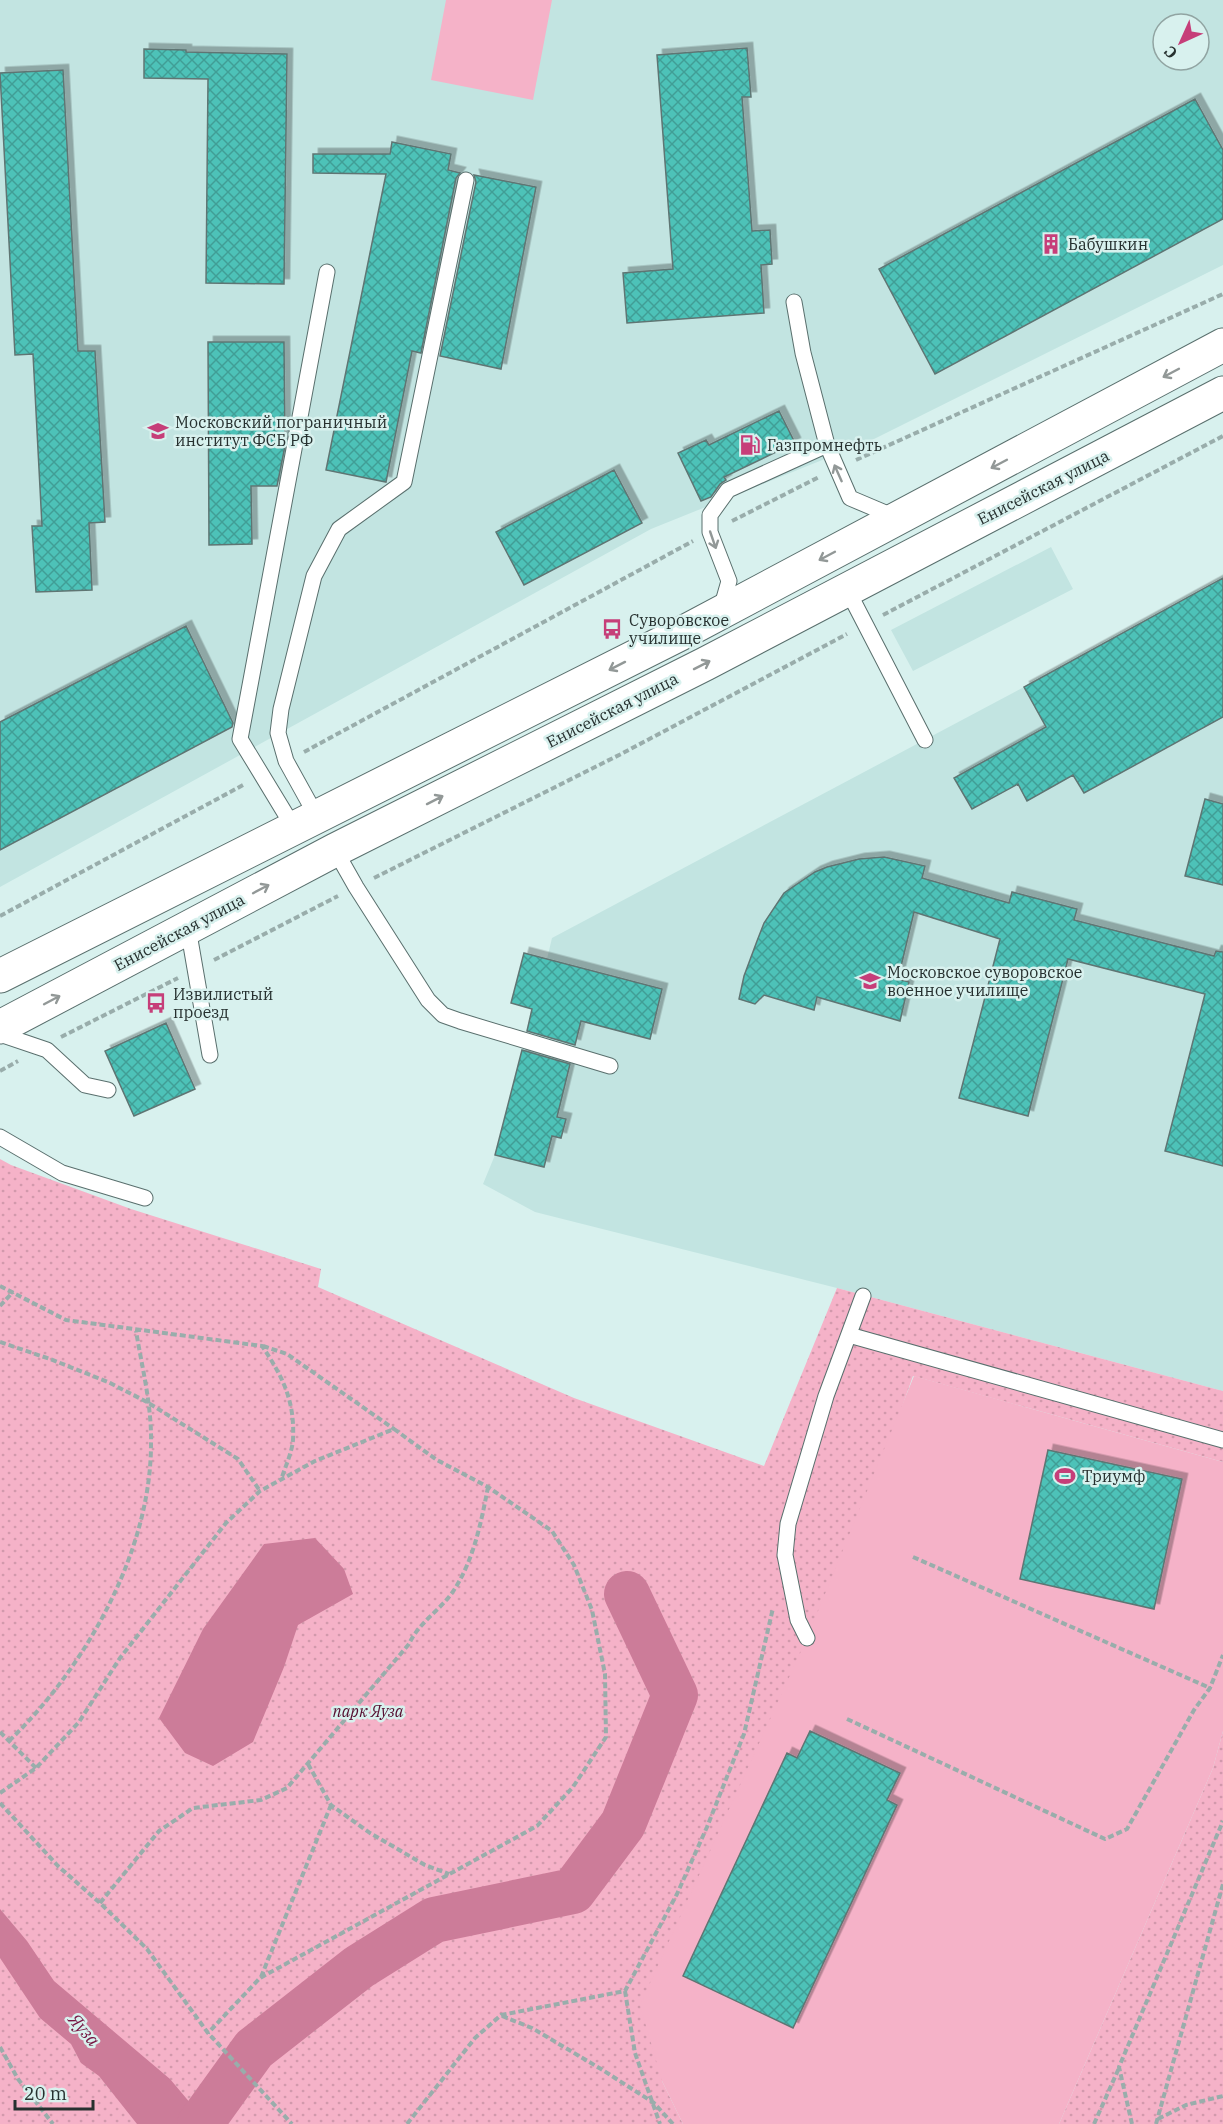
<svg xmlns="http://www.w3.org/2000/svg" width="1223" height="2124" viewBox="0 0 1223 2124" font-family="'IBM Plex Serif',serif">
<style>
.built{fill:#c2e4e1;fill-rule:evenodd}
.park{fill:url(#park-dots)}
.pitch{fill:#f5b2c8}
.water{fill:#cc7c99}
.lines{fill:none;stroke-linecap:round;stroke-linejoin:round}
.river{stroke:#cc7c99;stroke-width:46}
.building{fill:url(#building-cross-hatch);stroke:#5f7573;stroke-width:1.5;filter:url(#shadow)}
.service-casing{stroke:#596f6d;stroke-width:17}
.secondary-casing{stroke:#596f6d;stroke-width:35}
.path{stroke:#99adab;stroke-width:4;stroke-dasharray:6 3;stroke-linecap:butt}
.service{stroke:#fff;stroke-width:15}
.secondary{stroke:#fff;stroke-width:33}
.oneway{stroke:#929897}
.labels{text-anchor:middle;stroke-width:5;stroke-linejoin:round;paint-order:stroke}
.poi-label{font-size:16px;fill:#26302f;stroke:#d8f1ee;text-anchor:start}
.street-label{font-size:16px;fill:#26302f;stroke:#d8f1ee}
.park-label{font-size:16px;font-style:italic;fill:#550d2f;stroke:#d8f1ee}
.water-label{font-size:18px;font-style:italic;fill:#761643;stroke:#d8f1ee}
</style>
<defs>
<pattern id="park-dots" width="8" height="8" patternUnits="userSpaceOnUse" patternTransform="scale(1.5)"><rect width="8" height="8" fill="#f5b2c8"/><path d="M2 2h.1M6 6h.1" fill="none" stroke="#d299ac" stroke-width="1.8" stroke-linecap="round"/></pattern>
<pattern id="building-cross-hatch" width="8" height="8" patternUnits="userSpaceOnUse" patternTransform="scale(1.5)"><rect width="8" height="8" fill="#4ec2b8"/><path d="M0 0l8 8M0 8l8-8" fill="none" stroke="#419e96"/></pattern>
<filter id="shadow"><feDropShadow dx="5.5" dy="-5.5" stdDeviation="0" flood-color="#0004"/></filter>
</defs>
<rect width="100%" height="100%" fill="#d8f1ee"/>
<path class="built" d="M 0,0 L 1223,0 L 1223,265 L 872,440 L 651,529 L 0,887 ZM 1163,24 L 1199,24 L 1199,60 L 1163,60 Z
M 1051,547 L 1073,589 L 913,671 L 891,630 Z
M 1223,578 L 1223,1391 L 837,1288 L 535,1212 L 483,1184 L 495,1155 L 532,1009 L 511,1003 L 524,953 L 547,959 L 552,938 L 1024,687 Z"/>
<path class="park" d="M 0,1159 L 11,1165 L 131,1209 L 321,1269 L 318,1287 L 574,1398 L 764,1466 L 837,1288 L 1223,1391 L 1223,1462 L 913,1376 L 662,2081 L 683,2124 L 0,2124 Z
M 1223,1731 L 1223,2124 L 1059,2124 L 1213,1768 Z"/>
<path class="pitch" d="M 446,0 L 552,0 L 533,100 L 431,80 Z
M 914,1376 L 1223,1462 L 1223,1731 L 1213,1768 L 1059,2124 L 683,2124 L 662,2081 L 640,2005 L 807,1638 Z"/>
<path class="water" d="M 315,1538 L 344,1569 L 353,1594 L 298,1625 L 284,1667 L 253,1742 L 213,1766 L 185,1753 L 159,1718 L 203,1629 L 264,1544 Z
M 0,1909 L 27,1941 L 54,1981 L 170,2079 L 202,2117 L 205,2124 L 137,2124 L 99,2076 L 81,2063 L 71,2044 L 40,2018 L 0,1958 Z"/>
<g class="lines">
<path class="river" d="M 200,2124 L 254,2049 L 359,1967 L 434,1920 L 573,1891 L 623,1824 L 675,1695 L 627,1594"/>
</g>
<path class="building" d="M 747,48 L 751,97 L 742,97 L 752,231 L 770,230 L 772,264 L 761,265 L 764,313 L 627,323 L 623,273 L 673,269 L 657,55 Z
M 144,49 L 186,50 L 186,52 L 287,54 L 284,284 L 206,283 L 208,79 L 144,78 Z
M 63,70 L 78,351 L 95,351 L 105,522 L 89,523 L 92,590 L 36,592 L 32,526 L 42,526 L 33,354 L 15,355 L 0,73 Z
M 1195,99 L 1223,150 L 1223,219 L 935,374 L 879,269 Z
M 392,142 L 451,154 L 448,170 L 460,173 L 456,178 L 421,353 L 412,351 L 386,482 L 326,470 L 386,174 L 313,173 L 313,154 L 390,154 Z
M 474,175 L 536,187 L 501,369 L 440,356 L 476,182 Z
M 208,342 L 284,342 L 285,446 L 277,486 L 251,486 L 252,544 L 209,545 Z
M 779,411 L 795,443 L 724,477 L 726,480 L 720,484 L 711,497 L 701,501 L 678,453 L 706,440 L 709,445 Z
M 614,470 L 642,523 L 524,585 L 496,532 Z
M 1223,578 L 1223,717 L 1084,793 L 1073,775 L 1027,801 L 1018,784 L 972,809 L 954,778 L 1046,727 L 1024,687 Z
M 186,626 L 233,723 L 232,727 L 0,850 L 0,722 Z
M 1205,799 L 1223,804 L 1223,885 L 1185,876 Z
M 884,857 L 925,866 L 922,878 L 1009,903 L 1012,892 L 1077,909 L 1074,920 L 1214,956 L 1216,951 L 1223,952 L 1223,1166 L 1165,1151 L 1205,994 L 1068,959 L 1028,1116 L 959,1098 L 1000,939 L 914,912 L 898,979 L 909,982 L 900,1021 L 817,997 L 814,1010 L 764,995 L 755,1004 L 739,999 L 744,976 L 757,941 L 764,923 L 784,893 L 815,872 L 827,867 L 859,859 Z
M 524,953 L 662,989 L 650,1039 L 581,1021 L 575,1045 L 527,1031 L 532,1009 L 511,1003 Z
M 166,1023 L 195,1089 L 134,1116 L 105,1051 Z
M 522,1050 L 570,1064 L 557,1117 L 566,1119 L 561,1138 L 552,1136 L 544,1167 L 495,1155 Z
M 1048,1450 L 1182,1479 L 1154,1609 L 1020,1579 Z
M 810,1731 L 900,1773 L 887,1800 L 897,1805 L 793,2028 L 683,1976 L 787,1753 L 797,1758 Z"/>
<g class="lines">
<g class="service-casing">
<path id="service" d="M 794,302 L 803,353 L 827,445
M 847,589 L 925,740
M 721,609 L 729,581 L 710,532 L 710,515 L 728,490 L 827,445 L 850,498 L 895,517
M 317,817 L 286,761 L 278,733 L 281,709 L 314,576 L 339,529 L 404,482 L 466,180
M 294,828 L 240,739 L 327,272
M 335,850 L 356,887 L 428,1000 L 443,1015 L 460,1021 L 610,1066
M 188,928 L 210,1055
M 0,1034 L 47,1050 L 85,1085 L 108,1090
M 0,1137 L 62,1173 L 145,1198
M 849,1335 L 1223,1440
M 807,1638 L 798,1620 L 785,1555 L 788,1524 L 826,1396 L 863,1296"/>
</g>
<g class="secondary-casing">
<path id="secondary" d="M 0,976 L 686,631 L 1223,345
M 0,1027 L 335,850 L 705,664 L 1223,393"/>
</g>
<path class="path" d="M 856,460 L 1223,294
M 732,521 L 819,477
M 883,615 L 1223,436
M 304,752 L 693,541
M 374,878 L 623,753 L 847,634
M 0,916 L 245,784
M 214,960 L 338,896
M 61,1037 L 178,978
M 0,1071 L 18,1061
M 0,1286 L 66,1320 L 262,1346 C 283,1377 295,1401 293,1440 C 292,1452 286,1465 282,1477
M 0,1306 L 13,1292
M 0,1342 L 50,1359 L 108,1382 L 147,1402 L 238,1459 L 260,1491
M 263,1346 L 287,1354 L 394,1429
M 913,1557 L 1210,1688
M 847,1719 L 1105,1839 L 1127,1829 L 1194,1710 L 1210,1688 L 1223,1655
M 0,1732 L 36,1768
M 9,1741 C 85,1668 151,1552 151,1444 C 152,1406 142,1367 136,1331
M 308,1764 L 331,1805 L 370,1833 L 425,1865 L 449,1874
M 0,1793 L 36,1768 L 79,1722 L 120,1658 L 226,1523 L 260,1491 L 315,1461 L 394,1429 L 437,1460 L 488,1487 L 552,1531 L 574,1565 L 592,1610 L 605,1674 L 606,1737 L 573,1787 L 537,1826 L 260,1978 L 208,2033
M 0,1803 L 58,1866 L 100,1903 L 147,1949 L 208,2033 L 292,2124
M 100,1903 L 159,1831 L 193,1808 L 261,1800 L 287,1788 L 409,1644 C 419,1622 441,1610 454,1590 C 474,1559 481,1523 488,1487
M 261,1977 L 331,1805
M 625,1991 L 635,2053 L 660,2124
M 502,2016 L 532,2028 L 601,2069 L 654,2103 L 673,2124
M 0,2047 L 18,2079 L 53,2124
M 1158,2119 L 1186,2105 L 1223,2096
M 407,2124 L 475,2038 L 501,2015 L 625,1991 L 677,1894 L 707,1827 L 744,1734 L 773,1608
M 1094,2124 L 1119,2068
M 1132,2124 L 1119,2067 L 1223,1821
M 1156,2124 L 1223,1884"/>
<use href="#service" class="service"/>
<use href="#secondary" class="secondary"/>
</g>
<defs><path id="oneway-shaft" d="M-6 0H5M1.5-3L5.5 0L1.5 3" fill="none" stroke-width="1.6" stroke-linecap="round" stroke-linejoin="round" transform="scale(1.5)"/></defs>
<g class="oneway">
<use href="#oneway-shaft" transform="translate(1171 373) rotate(152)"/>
<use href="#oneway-shaft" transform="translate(999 464) rotate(152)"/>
<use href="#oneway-shaft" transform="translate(838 473) rotate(-114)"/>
<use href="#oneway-shaft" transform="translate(713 540) rotate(71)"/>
<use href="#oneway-shaft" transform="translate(827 556) rotate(152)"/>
<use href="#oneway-shaft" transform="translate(702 665) rotate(-27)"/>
<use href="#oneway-shaft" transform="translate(617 666) rotate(153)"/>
<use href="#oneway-shaft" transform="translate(435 800) rotate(-27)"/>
<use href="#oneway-shaft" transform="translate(261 889) rotate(-28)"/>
<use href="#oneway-shaft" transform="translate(52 1000) rotate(-28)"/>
</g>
<defs>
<g id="building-bare" transform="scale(1.62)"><path d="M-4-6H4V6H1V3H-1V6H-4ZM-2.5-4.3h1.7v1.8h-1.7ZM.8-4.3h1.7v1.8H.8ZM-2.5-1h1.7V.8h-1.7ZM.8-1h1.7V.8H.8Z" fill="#c63e79" stroke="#d8f1ee" stroke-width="2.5" paint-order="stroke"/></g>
<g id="university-bare" transform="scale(1.62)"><path d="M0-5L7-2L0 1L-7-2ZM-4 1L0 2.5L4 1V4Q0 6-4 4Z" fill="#c63e79" stroke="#d8f1ee" stroke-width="2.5" paint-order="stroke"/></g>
<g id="fuel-bare" transform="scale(1.62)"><path d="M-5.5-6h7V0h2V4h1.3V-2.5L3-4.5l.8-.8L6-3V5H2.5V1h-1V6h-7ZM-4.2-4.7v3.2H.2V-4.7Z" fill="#c63e79" stroke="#d8f1ee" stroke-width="2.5" paint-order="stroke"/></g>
<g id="bus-bare" transform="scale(1.62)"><path d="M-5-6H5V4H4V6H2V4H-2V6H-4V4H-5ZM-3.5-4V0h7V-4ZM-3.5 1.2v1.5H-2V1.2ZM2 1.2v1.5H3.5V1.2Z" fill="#c63e79" stroke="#d8f1ee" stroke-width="2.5" paint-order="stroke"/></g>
<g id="stadium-bare" transform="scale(1.62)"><path d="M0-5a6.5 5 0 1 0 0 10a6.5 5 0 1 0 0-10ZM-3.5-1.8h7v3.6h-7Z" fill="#c63e79" stroke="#d8f1ee" stroke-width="2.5" paint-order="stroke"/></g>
</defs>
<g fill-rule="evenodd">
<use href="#building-bare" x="1051" y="244"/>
<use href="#university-bare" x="158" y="431"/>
<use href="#fuel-bare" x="750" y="445"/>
<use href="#bus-bare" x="612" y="629"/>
<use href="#university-bare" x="870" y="981"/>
<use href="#bus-bare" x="156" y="1003"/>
<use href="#stadium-bare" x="1065" y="1476"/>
</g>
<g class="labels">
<g class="poi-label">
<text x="1068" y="250">Бабушкин</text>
<text x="175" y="428">Московский пограничный<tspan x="175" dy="18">институт ФСБ РФ</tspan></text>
<text x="767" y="451">Газпромнефть</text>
<text x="629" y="626">Суворовское<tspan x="629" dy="18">училище</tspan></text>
<text x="887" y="978">Московское суворовское<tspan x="887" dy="18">военное училище</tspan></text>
<text x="173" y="1000">Извилистый<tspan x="173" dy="18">проезд</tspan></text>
<text x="1082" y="1482">Триумф</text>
</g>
<g class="street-label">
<text transform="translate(1043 487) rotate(-27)" y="6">Енисейская улица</text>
<text transform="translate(612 710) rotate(-27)" y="6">Енисейская улица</text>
<text transform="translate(179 932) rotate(-28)" y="6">Енисейская улица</text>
</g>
<g class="park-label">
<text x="368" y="1717">парк Яуза</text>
</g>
<g class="water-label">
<text transform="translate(84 2030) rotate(49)" y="6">Яуза</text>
</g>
</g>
<g transform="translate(1181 42) rotate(225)"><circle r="28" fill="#d8f1ee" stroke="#91a4a2" stroke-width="1.5"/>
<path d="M0-4.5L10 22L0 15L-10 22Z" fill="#c63e79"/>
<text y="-9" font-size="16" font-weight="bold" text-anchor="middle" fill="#26302f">С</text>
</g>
<path d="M15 2100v9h78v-9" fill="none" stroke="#26302f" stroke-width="3"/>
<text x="24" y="2100" font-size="18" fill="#26302f" stroke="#d8f1ee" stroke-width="4.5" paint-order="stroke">20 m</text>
</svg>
